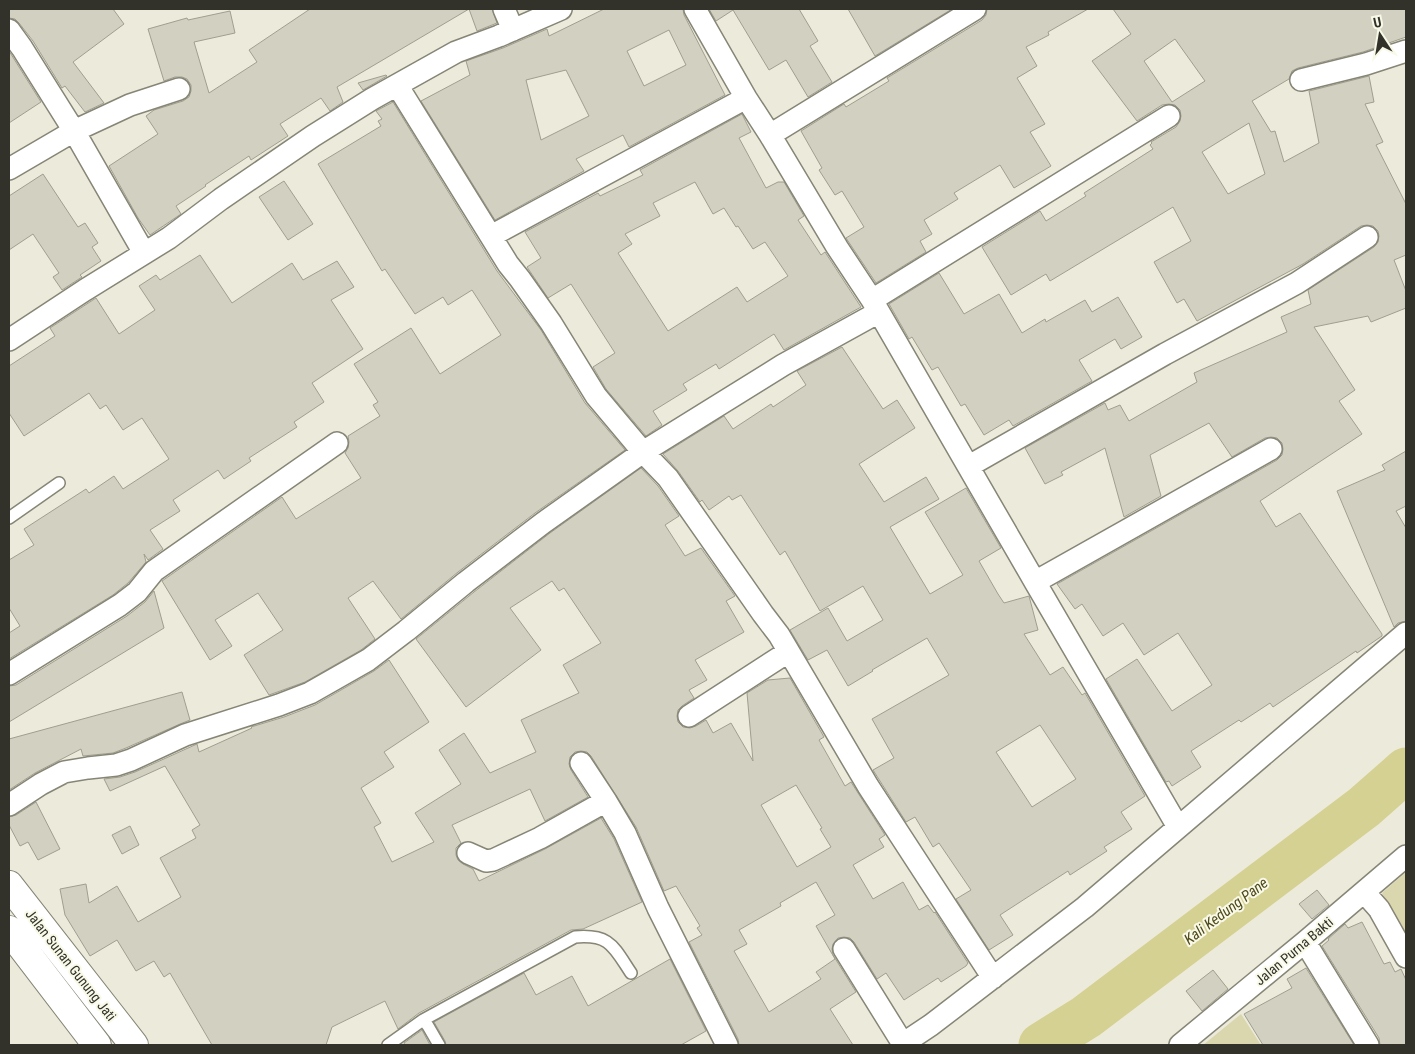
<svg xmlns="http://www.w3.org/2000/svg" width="1415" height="1054" viewBox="0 0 1415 1054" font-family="'Roboto Condensed',sans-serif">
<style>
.green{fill:#dad7af}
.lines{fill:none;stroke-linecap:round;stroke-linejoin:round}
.river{stroke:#d5d192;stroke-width:45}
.building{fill:#d2d1c1;stroke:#a09f8f;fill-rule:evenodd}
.service-casing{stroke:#868576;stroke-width:14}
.minor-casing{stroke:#868576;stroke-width:24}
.trunk-casing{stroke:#868576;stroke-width:30}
.service{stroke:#fff;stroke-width:11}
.minor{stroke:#fff;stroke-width:21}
.trunk{stroke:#fff;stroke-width:28}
.labels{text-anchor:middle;stroke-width:4;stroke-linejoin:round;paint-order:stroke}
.street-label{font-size:14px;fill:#32322b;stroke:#f9f9e8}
.water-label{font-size:15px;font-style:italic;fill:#4d491a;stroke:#f9f9e8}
</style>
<rect width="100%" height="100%" fill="#ecebdb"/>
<path class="green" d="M 1406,872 L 1406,937 L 1382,893 Z
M 1241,1014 L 1261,1045 L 1203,1045 Z"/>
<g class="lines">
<path class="river" d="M 1041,1045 L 1086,1017 L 1364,807 L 1406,770"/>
</g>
<path class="building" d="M 9,9 L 113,9 L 124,24 L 73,62 L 104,103 L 85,112 L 65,86 L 62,88 L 33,41 L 19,23 L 15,19 L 9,18 Z
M 310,9 L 492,9 L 497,23 L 477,31 L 469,9 L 337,87 L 343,102 L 330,111 L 321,98 L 280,124 L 288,136 L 251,160 L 249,156 L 205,185 L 206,186 L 176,206 L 181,214 L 150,235 L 138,218 L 109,166 L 158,134 L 146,116 L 154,110 L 183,101 L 189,97 L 191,91 L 191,85 L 187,79 L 182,77 L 175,77 L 164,81 L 148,29 L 187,18 L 188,20 L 230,11 L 235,33 L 194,42 L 209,93 L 257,62 L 249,50 Z
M 604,9 L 683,9 L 684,15 L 725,95 L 629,147 L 623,135 L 576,159 L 584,171 L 495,220 L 421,101 L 470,75 L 466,61 L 503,48 L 547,29 L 549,36 ZM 669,30 L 686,65 L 644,86 L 627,51 ZM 566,70 L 589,116 L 541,140 L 526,80 Z
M 709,9 L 799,9 L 818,41 L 810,46 L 832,82 L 808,97 L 786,60 L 769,70 L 733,10 L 716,21 Z
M 848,9 L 952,9 L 875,56 Z
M 987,9 L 1088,9 L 1048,32 L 1049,35 L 1026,47 L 1037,66 L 1017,78 L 1045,124 L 1030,132 L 1051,166 L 1014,188 L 1000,165 L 954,193 L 958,199 L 924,220 L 932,234 L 920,241 L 926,252 L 876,283 L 846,238 L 864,227 L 842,191 L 835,195 L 819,170 L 822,168 L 801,131 L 844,104 L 846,107 L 889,81 L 887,78 L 982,20 L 986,15 Z
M 1113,9 L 1406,9 L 1406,37 L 1363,52 L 1298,68 L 1292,71 L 1289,79 L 1252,101 L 1271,132 L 1275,131 L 1284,162 L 1319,143 L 1309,91 L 1369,76 L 1374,102 L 1365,104 L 1383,142 L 1376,145 L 1406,204 L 1406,255 L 1394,260 L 1406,291 L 1406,308 L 1371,322 L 1368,316 L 1314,327 L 1355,390 L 1339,401 L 1362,434 L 1260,501 L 1276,527 L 1300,513 L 1382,634 L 1382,636 L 1357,653 L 1356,651 L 1273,707 L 1270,703 L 1241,722 L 1239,720 L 1191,751 L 1201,767 L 1172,786 L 1169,781 L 1166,782 L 1106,679 L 1137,659 L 1172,711 L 1212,685 L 1178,633 L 1144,655 L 1123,623 L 1103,636 L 1082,604 L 1075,609 L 1057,584 L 1277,460 L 1282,455 L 1283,449 L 1282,443 L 1277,438 L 1271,437 L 1265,438 L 1232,457 L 1209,423 L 1150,455 L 1161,496 L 1124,517 L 1105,448 L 1061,472 L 1063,475 L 1045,484 L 1025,448 L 1105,403 L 1108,410 L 1120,405 L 1129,421 L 1197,382 L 1194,373 L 1287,332 L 1281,317 L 1311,304 L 1308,290 L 1374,247 L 1378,242 L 1379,236 L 1378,231 L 1373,226 L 1367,225 L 1361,226 L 1303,264 L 1197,321 L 1184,299 L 1177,303 L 1154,262 L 1191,241 L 1173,207 L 1050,281 L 1046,274 L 1011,295 L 982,247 L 1040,211 L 1046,221 L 1086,196 L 1084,193 L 1153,149 L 1150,145 L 1152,143 L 1151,142 L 1176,127 L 1180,121 L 1181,116 L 1180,110 L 1175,105 L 1169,104 L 1162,105 L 1137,121 L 1092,61 L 1131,34 ZM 1175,39 L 1205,81 L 1172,102 L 1144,61 ZM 1249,123 L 1265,174 L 1228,194 L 1202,152 Z
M 9,51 L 41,102 L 9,123 Z
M 386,75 L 387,76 L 363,90 L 358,83 Z
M 393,102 L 497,271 L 541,330 L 585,403 L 625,450 L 535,513 L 458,572 L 401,619 L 373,581 L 348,598 L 375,639 L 361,650 L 305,682 L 269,695 L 244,655 L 283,630 L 258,593 L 215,620 L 232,646 L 210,660 L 162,581 L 282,497 L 296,519 L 361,478 L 345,453 L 348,448 L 349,442 L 348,436 L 380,416 L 373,405 L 378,402 L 354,364 L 411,328 L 440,374 L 501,335 L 472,290 L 448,305 L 443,297 L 415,314 L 385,269 L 382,271 L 318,164 L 381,126 L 378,121 L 382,119 L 376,111 Z
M 742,114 L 751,132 L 739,138 L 766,188 L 778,182 L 784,182 L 804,216 L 798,220 L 821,255 L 825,252 L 861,307 L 784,350 L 774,334 L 719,369 L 716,364 L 683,384 L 687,390 L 653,411 L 662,425 L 646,436 L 606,389 L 593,367 L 615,353 L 571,284 L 548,298 L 527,267 L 541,258 L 525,232 L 598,193 L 600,196 L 643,175 L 640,170 ZM 695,182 L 713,214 L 724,208 L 736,227 L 738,226 L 753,249 L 765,242 L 788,276 L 747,302 L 737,287 L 668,331 L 618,253 L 632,244 L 625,234 L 660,216 L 653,203 Z
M 43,174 L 78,227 L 85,223 L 98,243 L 92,247 L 101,261 L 80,275 L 82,277 L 62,290 L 53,277 L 59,273 L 33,234 L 9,250 L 9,196 Z
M 284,181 L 313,224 L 288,240 L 259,197 Z
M 200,255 L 232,303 L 292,263 L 303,280 L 337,261 L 354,287 L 331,300 L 363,349 L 312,383 L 324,402 L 294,422 L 297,427 L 249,458 L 251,461 L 224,479 L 218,470 L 173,500 L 180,511 L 150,530 L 163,549 L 148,560 L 144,554 L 146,562 L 128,583 L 113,595 L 9,659 L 9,633 L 20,626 L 9,608 L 9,560 L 34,545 L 24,529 L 86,489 L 89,493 L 114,476 L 123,489 L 169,459 L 142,418 L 123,430 L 106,405 L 100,409 L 89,393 L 24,436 L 9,413 L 9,366 L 55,336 L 50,328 L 96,298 L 119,334 L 155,310 L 139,286 L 156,275 L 160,280 Z
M 939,273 L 964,314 L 999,294 L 1022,333 L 1045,319 L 1046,322 L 1085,300 L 1092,312 L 1118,297 L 1142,337 L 1121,349 L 1115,339 L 1079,360 L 1092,381 L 1013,426 L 1009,420 L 984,435 L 965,404 L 961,406 L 938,367 L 932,370 L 912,337 L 909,339 L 889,304 Z
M 842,347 L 883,409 L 897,400 L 915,428 L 859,464 L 884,502 L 926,477 L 939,499 L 890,527 L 930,594 L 963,575 L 925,512 L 966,488 L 1001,548 L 979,561 L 998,594 L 1004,603 L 1029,596 L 1038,630 L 1024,634 L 1050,675 L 1063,667 L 1082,695 L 1085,693 L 1145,796 L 1121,812 L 1132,829 L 1104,847 L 1107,851 L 1070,875 L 1068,871 L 1000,915 L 1013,935 L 989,950 L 956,899 L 971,890 L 939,843 L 933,847 L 915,817 L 906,822 L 873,770 L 894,758 L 872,719 L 949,675 L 927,638 L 872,670 L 873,671 L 848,686 L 827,650 L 808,660 L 790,630 L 828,608 L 847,641 L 883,620 L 863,586 L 820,611 L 785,551 L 780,555 L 741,495 L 732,500 L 729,496 L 709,510 L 702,500 L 700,502 L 678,471 L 663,454 L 724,416 L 733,429 L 771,404 L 773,407 L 806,385 L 797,371 ZM 1040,725 L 1076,779 L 1032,807 L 996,752 Z
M 1406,451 L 1406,506 L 1396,511 L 1406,528 L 1406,621 L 1398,623 L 1394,627 L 1337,491 L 1385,470 L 1382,465 Z
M 641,468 L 658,486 L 679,516 L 665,525 L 685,556 L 701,548 L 735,596 L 726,601 L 744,632 L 695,660 L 707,680 L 689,690 L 694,698 L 682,706 L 678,710 L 677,716 L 678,722 L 683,727 L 690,728 L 696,726 L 706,720 L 713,733 L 731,723 L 753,761 L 747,693 L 768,680 L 790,678 L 824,737 L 819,740 L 845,786 L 851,782 L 885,835 L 879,839 L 884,847 L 853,865 L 873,899 L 903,882 L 919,910 L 928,905 L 934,913 L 935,912 L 968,963 L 966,966 L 941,982 L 938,978 L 904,1000 L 886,973 L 877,979 L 854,942 L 850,938 L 844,937 L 838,938 L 833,944 L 832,949 L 833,955 L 856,992 L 830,1009 L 853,1045 L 739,1045 L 738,1039 L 689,942 L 702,935 L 697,928 L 700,926 L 676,886 L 664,891 L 636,827 L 591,756 L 587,752 L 581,751 L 575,752 L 570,757 L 569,764 L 571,770 L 588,797 L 545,821 L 530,789 L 452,825 L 461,843 L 456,848 L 456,855 L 458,860 L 463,864 L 473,869 L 479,881 L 545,849 L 601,818 L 614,839 L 642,902 L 583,929 L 571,930 L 419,1013 L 398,1029 L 385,1001 L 332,1027 L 326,1045 L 212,1045 L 170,973 L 164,977 L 154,961 L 136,971 L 117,940 L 90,956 L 65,915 L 60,889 L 86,884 L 89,903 L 117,886 L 138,922 L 181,897 L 160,858 L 196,838 L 192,830 L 200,825 L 165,766 L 110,791 L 104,779 L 120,777 L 135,772 L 197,744 L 199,752 L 252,728 L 251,727 L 284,717 L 315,705 L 374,671 L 389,660 L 429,722 L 384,752 L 394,767 L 361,788 L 381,823 L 374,827 L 392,862 L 434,842 L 415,813 L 461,784 L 439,750 L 464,733 L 490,773 L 536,752 L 521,720 L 579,693 L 563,665 L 601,643 L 564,588 L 559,591 L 552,581 L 510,608 L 541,650 L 466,707 L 416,639 L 474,592 L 550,533 ZM 796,785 L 822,828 L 820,829 L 831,847 L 797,867 L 761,805 ZM 816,882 L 835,915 L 816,926 L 835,959 L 816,972 L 821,979 L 769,1012 L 734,951 L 747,944 L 739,930 L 781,906 L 780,903 Z
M 154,591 L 164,628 L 9,722 L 9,686 L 16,685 L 127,616 L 145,602 Z
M 182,692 L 190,720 L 180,724 L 126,748 L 113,753 L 83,756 L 81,749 L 35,773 L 9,790 L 9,739 Z
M 36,802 L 60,849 L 38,860 L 28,842 L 20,846 L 9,825 L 9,817 L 16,815 Z
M 130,826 L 139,845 L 122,854 L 112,835 Z
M 1317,890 L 1329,905 L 1312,919 L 1299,904 Z
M 1362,922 L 1384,964 L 1390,962 L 1395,972 L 1401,969 L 1406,980 L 1406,1045 L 1380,1045 L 1379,1038 L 1322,946 L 1329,940 L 1328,939 L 1345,924 L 1348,928 Z
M 670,959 L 706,1031 L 681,1045 L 446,1045 L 445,1041 L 434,1022 L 524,973 L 536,995 L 572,976 L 588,1006 Z
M 1306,968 L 1354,1045 L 1263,1045 L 1244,1014 L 1292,988 L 1287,979 Z
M 1213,970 L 1228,989 L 1202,1011 L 1186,991 Z
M 422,1030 L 430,1045 L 405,1045 L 404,1043 Z"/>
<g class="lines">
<g class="service-casing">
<path id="service" d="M 9,518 L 59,483
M 423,1020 L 575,937 C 610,934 613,946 631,973
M 388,1045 L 423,1020 L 428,1026 L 439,1045"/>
</g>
<g class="minor-casing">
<path id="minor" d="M 504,9 L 513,30
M 695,9 L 746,98 L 770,135 L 837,247 L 872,300 L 1035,582 L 1178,827
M 9,30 L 22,48 L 74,131 L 144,253
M 1301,80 L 1366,64 L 1406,51
M 397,85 L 508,264 L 520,279 L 551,323 L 596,396 L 643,452 L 668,478 L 763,614 L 779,635 L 868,786 L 993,978
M 770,135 L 975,9
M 9,169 L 74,131 L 130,105 L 179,89
M 491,236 L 746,98
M 872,300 L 1169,116
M 9,340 L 85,290 L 169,238 L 221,199 L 313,136 L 372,99 L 456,52 L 499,36 L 561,9
M 969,466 L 1165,354 L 1297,283 L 1367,237
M 1035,582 L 1271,449
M 9,674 L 120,605 L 137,592 L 154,571 L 337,443
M 689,716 L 788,652
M 581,763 L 606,801 L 625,833 L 658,908 L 727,1045
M 9,805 L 41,784 L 64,772 L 88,768 L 116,765 L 131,760 L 185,735 L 279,705 L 310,693 L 368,660 L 406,631 L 466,582 L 543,523 L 643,452 L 783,365 L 879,312
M 468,853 L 486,861 L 493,860 L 540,838 L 606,801
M 1364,892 L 1379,909 L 1406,957
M 1305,942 L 1368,1045
M 844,949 L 903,1044
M 901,1045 L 931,1025 L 1085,907 L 1406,633
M 1180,1045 L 1305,942 L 1406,856"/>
</g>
<g class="trunk-casing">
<path id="trunk" d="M 9,885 L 134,1045
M 9,930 L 97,1045"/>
</g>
<use href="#service" class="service"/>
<use href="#minor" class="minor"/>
<use href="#trunk" class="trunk"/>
</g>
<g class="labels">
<g class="street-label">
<text transform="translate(1294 951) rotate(-40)" y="5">Jalan Purna Bakti</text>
<text transform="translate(71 965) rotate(52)" y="5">Jalan Sunan Gunung Jati</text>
</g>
<g class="water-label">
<text transform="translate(1226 911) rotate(-37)" y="5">Kali Kedung Pane</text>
</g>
</g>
<rect width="1415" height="1054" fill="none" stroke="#32322b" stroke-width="20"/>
<g transform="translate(1380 35) rotate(348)" stroke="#f9f9e8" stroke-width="4" paint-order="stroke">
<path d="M0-4L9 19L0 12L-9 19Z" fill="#32322b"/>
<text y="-8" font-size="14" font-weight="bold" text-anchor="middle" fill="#32322b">U</text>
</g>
</svg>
